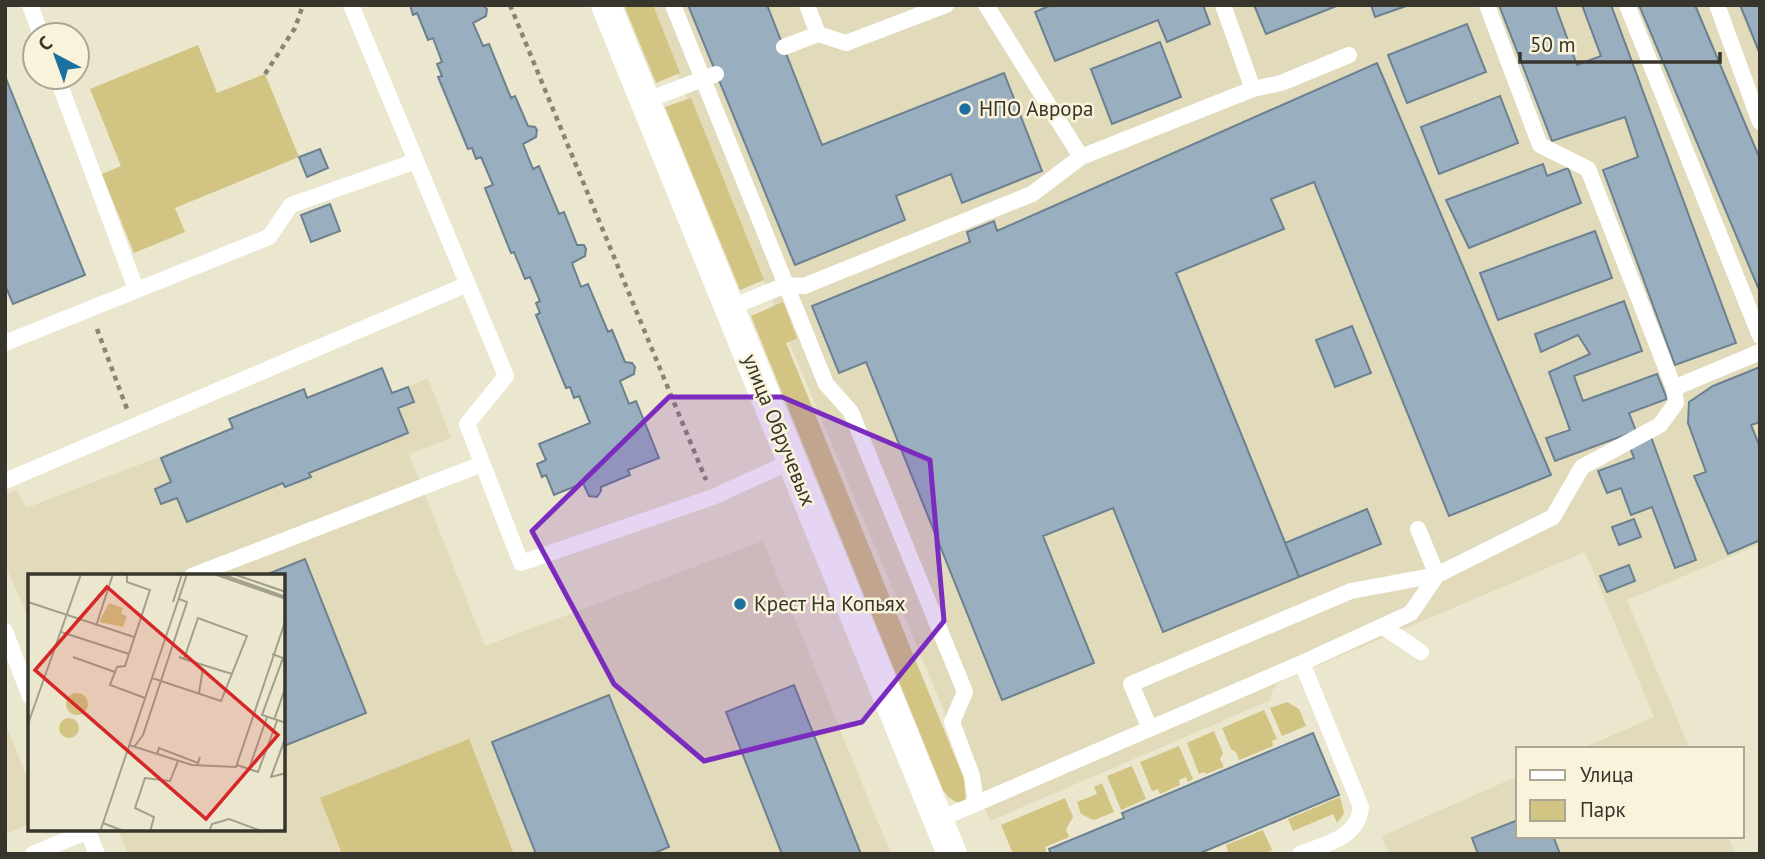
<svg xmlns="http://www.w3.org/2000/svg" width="1765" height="859" viewBox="0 0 1765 859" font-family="'PT Sans',sans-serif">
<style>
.built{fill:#e2dbbb}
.green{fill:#d2c482}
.building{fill:#99aebe;stroke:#6c8190;stroke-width:2}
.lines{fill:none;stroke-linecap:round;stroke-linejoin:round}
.path{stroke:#888575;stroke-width:4.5;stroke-dasharray:5 5;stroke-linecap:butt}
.service{stroke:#fff;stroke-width:16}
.minor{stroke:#fff;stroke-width:30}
.marked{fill:#7b2cbf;fill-opacity:0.2;stroke:#7b2cbf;stroke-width:5;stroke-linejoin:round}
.poi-dot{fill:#1b70a0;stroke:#f9f3db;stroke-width:2.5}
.labels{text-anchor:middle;stroke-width:5;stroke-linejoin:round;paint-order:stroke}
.poi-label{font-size:21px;fill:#37352c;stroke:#f9f3db;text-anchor:start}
.street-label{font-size:21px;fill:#37352c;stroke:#f9f3db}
.inset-road{fill:none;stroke:#a39f8d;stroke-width:2}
.view{fill:#d62828;fill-opacity:0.15;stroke:#d62828;stroke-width:3.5}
.inset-edge{fill:none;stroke:#37352c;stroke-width:3.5}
</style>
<rect width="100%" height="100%" fill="#ebe6ce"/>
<path class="built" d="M 648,5 L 1760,5 L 1760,544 L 1627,600 L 1690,749 L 1581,749 L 1654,717 L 1585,552 L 1279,682 L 1272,691 L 1271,700 L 990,821 Z
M 382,368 L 392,393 L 428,378 L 451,438 L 409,454 L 485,646 L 763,541 L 891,854 L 128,854 L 118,829 L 284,829 L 284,576 L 30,576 L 30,621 L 5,565 L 5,495 L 17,490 L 26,508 L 232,429 L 229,419 L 304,389 L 308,398 Z
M 5,723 L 30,785 L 30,824 L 5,834 Z
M 1518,776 L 1518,836 L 1728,836 L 1735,854 L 1389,854 L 1382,836 Z"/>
<path class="green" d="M 624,5 L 653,5 L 680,73 L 656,83 Z
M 198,45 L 217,93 L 265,74 L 299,157 L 175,208 L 185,232 L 134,253 L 102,174 L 121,166 L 90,89 Z
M 691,98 L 764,280 L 740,290 L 665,107 Z
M 783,302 L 797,338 L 786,343 L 964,779 L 966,804 C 954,802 950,800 943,790 L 751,316 Z
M 1287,702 L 1299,709 L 1306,726 L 1282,736 L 1270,708 Z
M 1264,710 L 1277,739 L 1272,741 L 1273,746 L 1239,760 L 1236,752 L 1231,749 L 1222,728 Z
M 1214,731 L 1223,753 L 1220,759 L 1224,767 L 1206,774 L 1204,772 L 1199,774 L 1187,743 Z
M 469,739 L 514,854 L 342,854 L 320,798 Z
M 1179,746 L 1193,779 L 1188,782 L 1186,777 L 1179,780 L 1180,785 L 1160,794 L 1158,789 L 1152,791 L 1140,762 Z
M 1132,766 L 1146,799 L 1121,810 L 1107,776 Z
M 1102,783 L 1114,812 L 1094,820 L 1081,814 L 1077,802 L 1097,794 L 1094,787 Z
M 1340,797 L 1344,813 L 1337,823 L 1333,814 L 1293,831 L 1288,819 Z
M 1065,798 L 1073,817 L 1066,829 L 1069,837 L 1045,847 L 1047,854 L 1013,854 L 1001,825 Z
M 1263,830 L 1272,850 L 1264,854 L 1229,854 L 1226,845 Z"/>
<path class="building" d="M 410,5 L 483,5 L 487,9 L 486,16 L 473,23 L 483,46 L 489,44 L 511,98 L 515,96 L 528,126 L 535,127 L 537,130 L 536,137 L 523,144 L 533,169 L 539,166 L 559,214 L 564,212 L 577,245 L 584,245 L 586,249 L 585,256 L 572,263 L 581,287 L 588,284 L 608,332 L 612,330 L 625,362 L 632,363 L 635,367 L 634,374 L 620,381 L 629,404 L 636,401 L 659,458 L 628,470 L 630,475 L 601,487 L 601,491 L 597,497 L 589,496 L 583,483 L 554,495 L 546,475 L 542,477 L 537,464 L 546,460 L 539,444 L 590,423 L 579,396 L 574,398 L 570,387 L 566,388 L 536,315 L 540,313 L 536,303 L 540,301 L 530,277 L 525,279 L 514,252 L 511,253 L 485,188 L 493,185 L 481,157 L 476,159 L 472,148 L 468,149 L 438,77 L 442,76 L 437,64 L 442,62 L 433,38 L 428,40 L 417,13 L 413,15 Z
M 688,5 L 767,5 L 822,145 L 1004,73 L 1042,171 L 962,203 L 951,174 L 896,196 L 905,220 L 795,265 Z
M 1051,5 L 1203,5 L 1210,24 L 1167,42 L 1158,20 L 1055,61 L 1035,12 Z
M 1254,5 L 1339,5 L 1266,34 Z
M 1371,5 L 1409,5 L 1375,17 Z
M 1499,5 L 1555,5 L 1577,65 L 1601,56 L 1582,5 L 1611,5 L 1736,343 L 1675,365 L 1603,170 L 1638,157 L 1625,117 L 1552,141 Z
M 1639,5 L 1695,5 L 1760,159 L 1760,292 Z
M 1740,5 L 1760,5 L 1760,54 Z
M 1467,24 L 1486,72 L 1407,103 L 1388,55 Z
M 1160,42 L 1181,97 L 1112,124 L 1091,69 Z
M 1377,63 L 1551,475 L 1449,516 L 1314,182 L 1271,199 L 1284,229 L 1176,273 L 1299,577 L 1163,632 L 1113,508 L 1043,536 L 1094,663 L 1002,700 L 866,362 L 839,373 L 812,306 L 970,242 L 967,232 L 994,221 L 997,231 Z
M 5,76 L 85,275 L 13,304 L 5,285 Z
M 1500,96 L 1518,143 L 1439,174 L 1421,127 Z
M 320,149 L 328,168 L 307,177 L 299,157 Z
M 1543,164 L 1547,176 L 1568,168 L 1581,203 L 1469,248 L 1446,200 Z
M 330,204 L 340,231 L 311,242 L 301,215 Z
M 1595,231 L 1612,278 L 1498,320 L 1480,273 Z
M 1624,301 L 1642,351 L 1574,376 L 1583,401 L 1657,374 L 1667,399 L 1629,413 L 1636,431 L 1555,461 L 1546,438 L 1570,430 L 1549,372 L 1590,354 L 1578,335 L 1541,352 L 1535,334 Z
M 1352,326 L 1371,373 L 1335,387 L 1316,340 Z
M 1760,367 L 1760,422 L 1751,425 L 1760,447 L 1760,540 L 1728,554 L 1694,476 L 1706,472 L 1688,423 L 1689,402 L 1713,386 Z
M 382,368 L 392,393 L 408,387 L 414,402 L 398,408 L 408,433 L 309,473 L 311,477 L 285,487 L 283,483 L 187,522 L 177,498 L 161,504 L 155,489 L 171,482 L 161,458 L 233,428 L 229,419 L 304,389 L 307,398 Z
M 1651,437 L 1696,560 L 1675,568 L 1652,507 L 1631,515 L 1621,488 L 1607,493 L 1598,471 L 1634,458 L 1629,445 Z
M 1367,509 L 1381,544 L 1299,577 L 1285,543 Z
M 1634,519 L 1641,537 L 1619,545 L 1612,527 Z
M 305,559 L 366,713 L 284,746 L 284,576 L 263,576 Z
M 1629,565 L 1635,581 L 1607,592 L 1600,576 Z
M 794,685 L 861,854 L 782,854 L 726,712 Z
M 609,695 L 669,847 L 652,854 L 536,854 L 492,742 Z
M 1313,733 L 1339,795 L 1198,854 L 1051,854 L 1049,849 L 1124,818 L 1122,813 Z
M 1518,820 L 1518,836 L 1553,836 L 1560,854 L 1478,854 L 1472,838 Z"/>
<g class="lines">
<path class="path" d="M 510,5 L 706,480
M 265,74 L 295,28 L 303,5
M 97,329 L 127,409"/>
<path class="service" d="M 30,5 L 41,35
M 351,5 L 506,376 L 467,424 L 521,563 L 713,497 L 792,461
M 673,5 L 826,384 L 851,412 L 965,692 L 952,722 L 972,776 L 976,803
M 986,5 L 1081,157
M 1627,5 L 1760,336
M 1717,5 L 1760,122
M 818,34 L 846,43 L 946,5
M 784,47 L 818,34 L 807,5
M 57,77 L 136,289
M 1253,89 L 1281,83 L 1349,55
M 645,101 L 716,74
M 729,308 L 786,285 L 804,286 L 1032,194 L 1081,157 L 1253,89 L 1223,5
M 5,343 L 269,237 L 291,205 L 416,161
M 1674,388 L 1760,352
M 5,481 L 468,284
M 192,576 L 482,464
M 1382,626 L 1421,652
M 5,631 L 30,697
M 1150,729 L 1131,684 L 1351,591 L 1437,575 L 1418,529
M 938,820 L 1302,663 L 1411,613 L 1437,575 L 1553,517 L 1582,467 L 1660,425 L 1676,403 L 1674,388 L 1588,169 L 1540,145 L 1487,5
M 87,829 L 97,854
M 33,854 L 88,831
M 1300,854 C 1327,843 1357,839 1361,807 L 1302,663"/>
<path class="minor" d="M 606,5 L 952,854"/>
</g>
<path class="marked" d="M 669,397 L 782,397 L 930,460 L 944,621 L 862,722 L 704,761 L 614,684 L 532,531 Z"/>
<g class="poi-dot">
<circle cx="965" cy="109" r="7"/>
<circle cx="740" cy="604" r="7"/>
</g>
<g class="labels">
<g class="poi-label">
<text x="979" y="116">НПО Аврора</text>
<text x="754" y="611">Крест На Копьях</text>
</g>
<g class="street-label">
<text transform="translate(779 430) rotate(68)" y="7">улица Обручевых</text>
</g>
</g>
<g transform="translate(28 574)">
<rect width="257" height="257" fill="#ebe6ce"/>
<path d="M 81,29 L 95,34 L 93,40 L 99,42 L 95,53 L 71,48 ZM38 130a11 11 0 1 1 22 0a11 11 0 1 1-22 0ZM31 154a10 10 0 1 1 20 0a10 10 0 1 1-20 0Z" fill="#d2c482"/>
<path class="inset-road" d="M 99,0 L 99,8 L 122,16 L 97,92 L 89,93 L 82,111 L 117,124M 186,0 L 258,25M 193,0 L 258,23M 205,0 L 258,18M 0,28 L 106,63M 145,28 L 154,0M 68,52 L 85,0M 33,58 L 101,80M 244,80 L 255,84 L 234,141 L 258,149M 45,83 L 87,98M 156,85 L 204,100M 124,104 L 193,127 L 219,62 L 170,44 L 156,85 L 151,83M 171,119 L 175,94M 246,146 L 258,112M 0,150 L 53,0M 258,162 L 243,203 L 258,199M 101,171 L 164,191 L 208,193 L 258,45M 106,173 L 115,161 L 159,28 L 151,25M 129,180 L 131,174 L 170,189 L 172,183M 209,191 L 230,198 L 249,147M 221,195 L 239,143M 75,249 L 98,258M 72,258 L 159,0M 122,258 L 126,243 L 107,234 L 117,204 L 142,207 L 150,187M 181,258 L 184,250 L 201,245 L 236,258"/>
<path class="view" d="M 79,13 L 250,161 L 178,245 L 7,96 Z"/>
<rect width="257" height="257" class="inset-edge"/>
</g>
<rect width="1765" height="859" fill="none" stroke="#37352c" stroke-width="14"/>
<rect x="1516" y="747" width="228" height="91" fill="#f9f3db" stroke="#aba795" stroke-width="2"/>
<rect x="1530" y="770" width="35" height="10" fill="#ffffff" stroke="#aba795" stroke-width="2"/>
<text x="1580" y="782" font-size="21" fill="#37352c">Улица</text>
<rect x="1530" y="800" width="35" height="21" fill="#d2c482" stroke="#aba795" stroke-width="2"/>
<text x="1580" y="817" font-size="21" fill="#37352c">Парк</text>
<g transform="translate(56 56) rotate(319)"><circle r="33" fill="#f9f3db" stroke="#aba795" stroke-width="2"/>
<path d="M0-5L12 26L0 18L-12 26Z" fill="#1b70a0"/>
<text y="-10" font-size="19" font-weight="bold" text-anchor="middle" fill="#37352c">С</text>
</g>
<path d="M1520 52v10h200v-10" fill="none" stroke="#37352c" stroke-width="3.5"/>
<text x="1530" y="52" font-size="21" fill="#37352c" stroke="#f9f3db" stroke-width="5" paint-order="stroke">50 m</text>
</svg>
